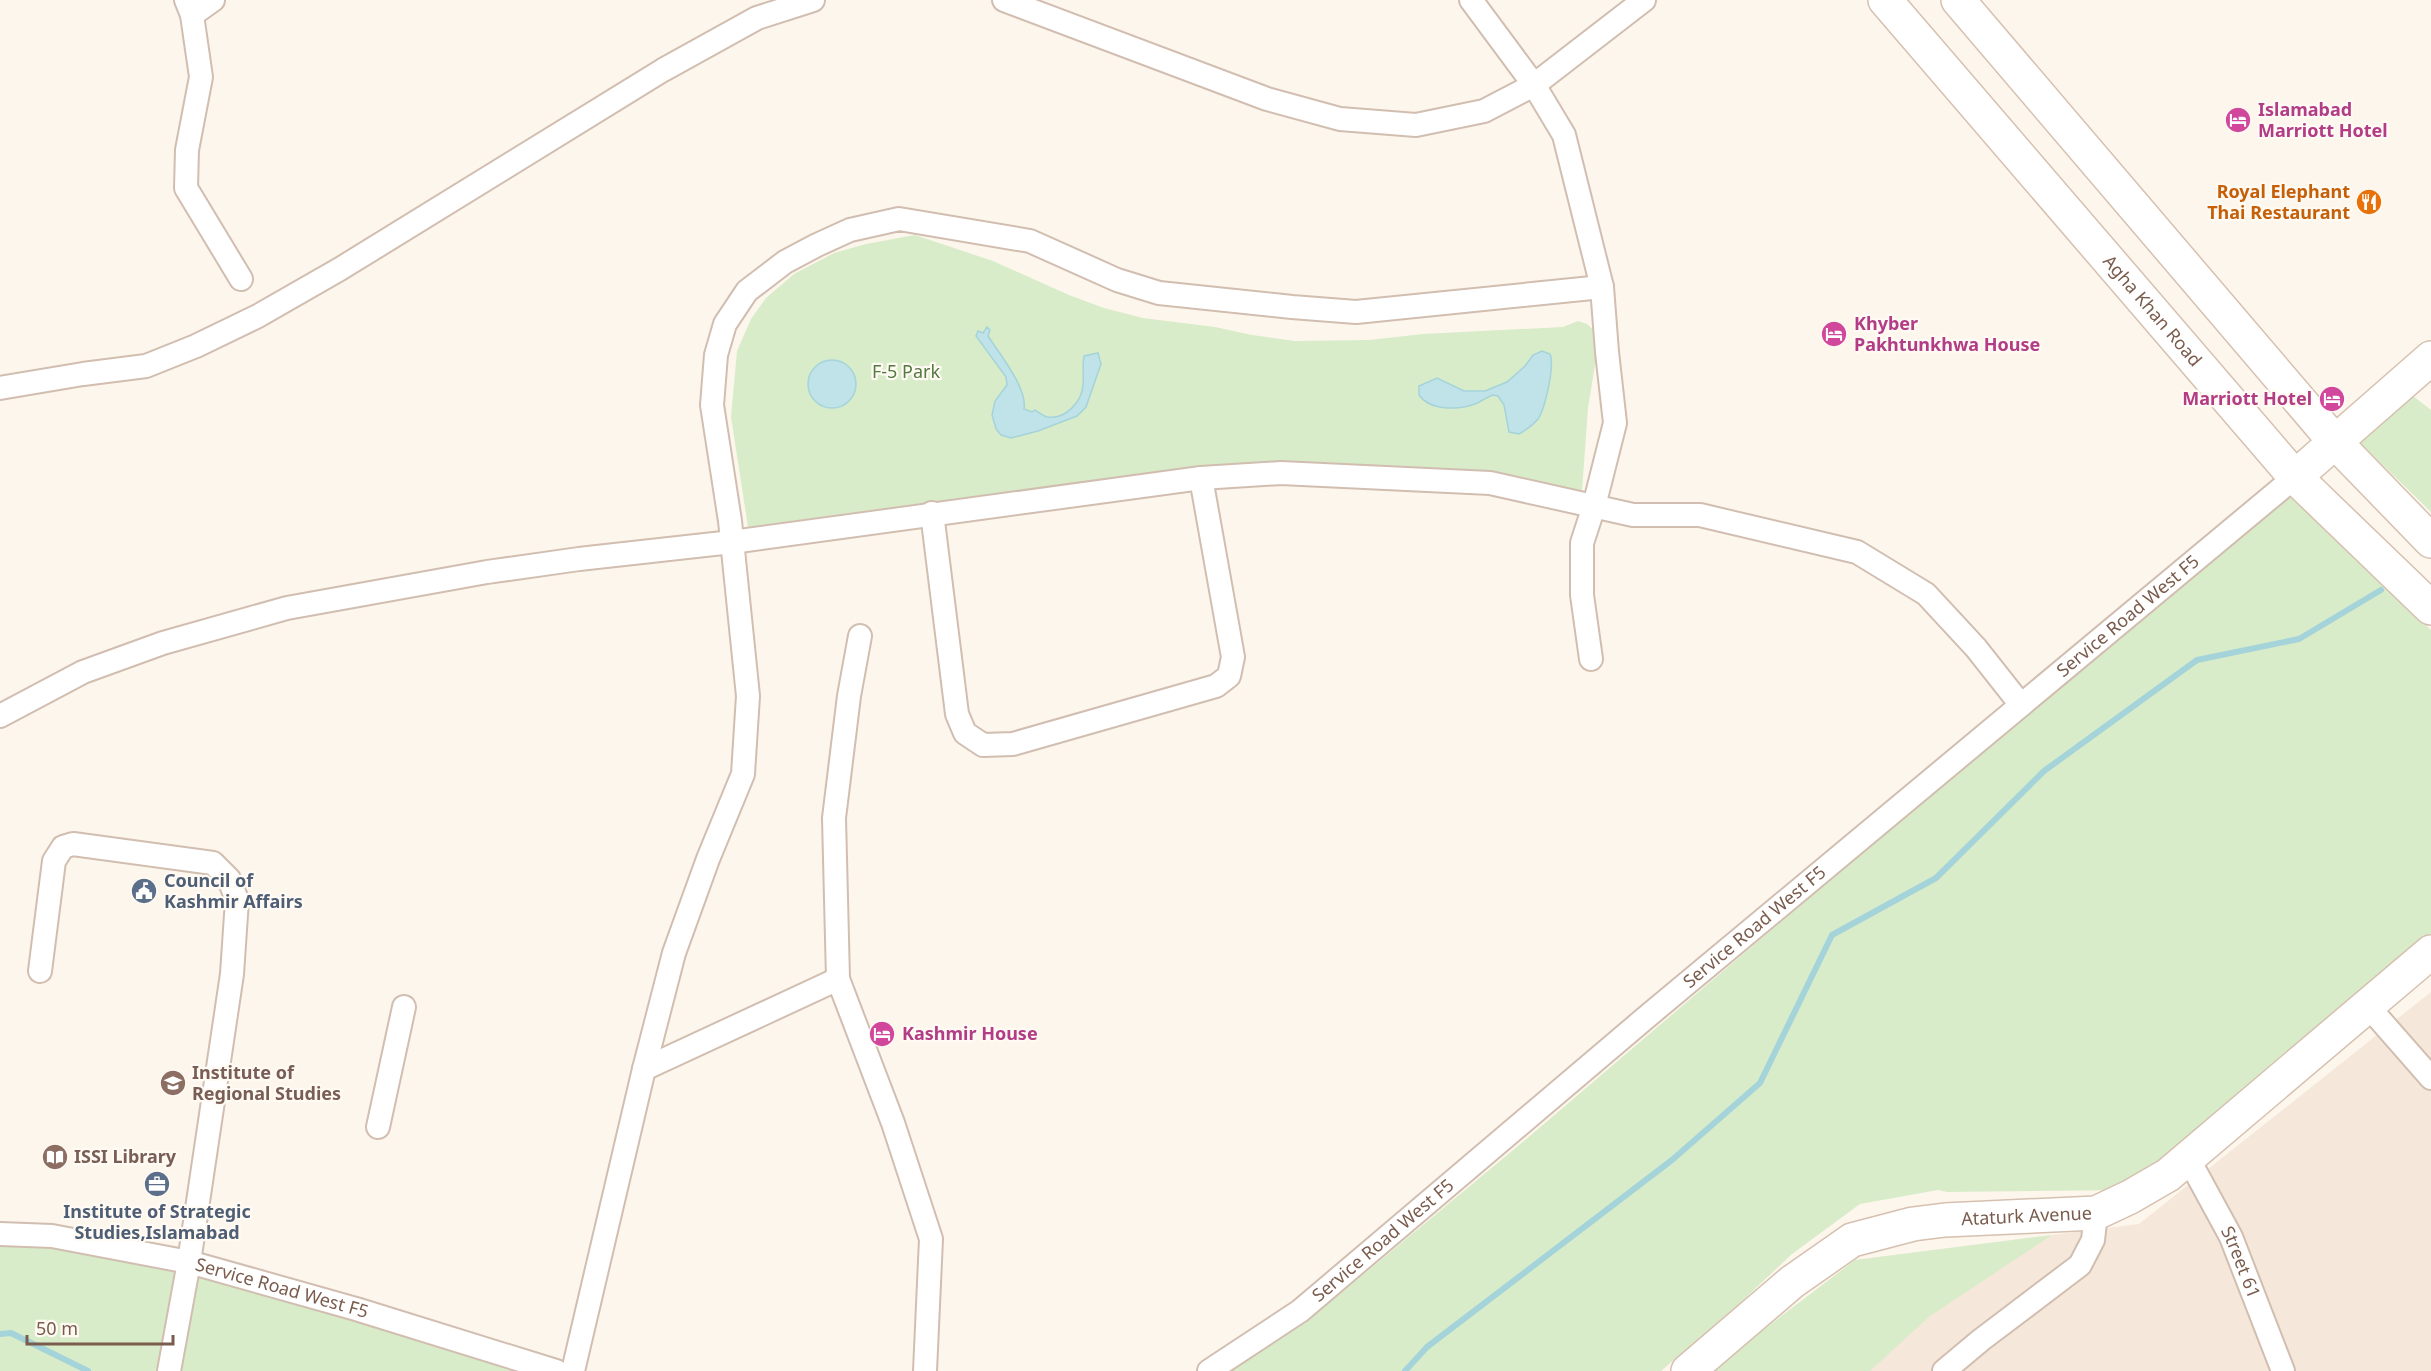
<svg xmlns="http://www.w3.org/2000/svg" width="2431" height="1371" viewBox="0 0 2431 1371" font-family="'Noto Sans',sans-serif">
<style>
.residential{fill:#f5e8da}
.green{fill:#d8ecc9}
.water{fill:#bfe3e8;stroke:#a5d3da;stroke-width:1.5}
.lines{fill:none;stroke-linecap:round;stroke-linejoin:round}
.stream{stroke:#a5d3da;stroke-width:6}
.street-casing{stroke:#d1beb0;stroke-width:26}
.secondary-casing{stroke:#d6c0b0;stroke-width:36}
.street{stroke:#fff;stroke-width:22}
.secondary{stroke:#fff;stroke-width:33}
.labels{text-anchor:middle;stroke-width:4.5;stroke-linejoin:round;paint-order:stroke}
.hotel-label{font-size:18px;font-weight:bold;fill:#b23c85;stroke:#fffaf3;text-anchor:start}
.food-label{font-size:18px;font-weight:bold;fill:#c56008;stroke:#fffaf3;text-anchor:end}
.street-label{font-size:18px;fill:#7a5c4d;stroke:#fffaf3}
.park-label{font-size:18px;fill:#537a41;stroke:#fffaf3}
.service-label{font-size:18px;font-weight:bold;fill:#4e5e75;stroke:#fffaf3;text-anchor:start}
.education-label{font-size:18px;font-weight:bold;fill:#785e54;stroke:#fffaf3;text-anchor:start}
</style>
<rect width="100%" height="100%" fill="#fdf6ec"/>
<path class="residential" d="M 2431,992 L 2431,1371 L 1716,1371 L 1855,1260 L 2139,1224 Z"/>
<path class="green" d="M 915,235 L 993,261 L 1069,295 L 1104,308 L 1143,318 L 1215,327 L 1252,335 L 1295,341 L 1369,340 L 1423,334 L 1563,327 L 1578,321 L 1587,324 L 1597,333 L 1598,347 L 1588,408 L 1582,491 L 1404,468 L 1244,467 L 1117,477 L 748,527 L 731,417 L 737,351 L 751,319 L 766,298 L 794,274 L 834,253 L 866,244 Z
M 2404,389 L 2431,410 L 2431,512 L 2352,435 Z
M 2287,490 L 2431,630 L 2431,943 L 2129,1190 L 1947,1192 L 1938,1190 L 1860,1204 L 1792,1254 L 1740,1303 L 1661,1371 L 1230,1371 L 1305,1323 L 1518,1146 Z
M 2052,1235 L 1930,1316 L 1870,1371 L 1709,1371 L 1855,1260 Z
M 0,1241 L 172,1260 L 523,1371 L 0,1371 Z"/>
<path class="water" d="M 987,327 L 990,330 L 988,336 C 999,353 1028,389 1024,409 L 1032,412 L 1035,410 C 1038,412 1043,416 1047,417 C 1066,420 1082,401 1083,385 C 1084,374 1082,366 1084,356 L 1098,353 L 1101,364 L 1086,407 L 1077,416 L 1038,431 L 1011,438 L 1001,435 L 996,429 L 992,415 L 995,401 L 1007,385 L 1006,377 L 976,336 L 978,331 L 983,333 Z
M 1542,351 L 1550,354 C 1555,365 1545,409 1538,419 C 1533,425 1526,430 1519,434 L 1509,432 L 1504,405 L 1498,396 L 1493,395 C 1487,397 1482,401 1475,404 C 1459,410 1430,411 1419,395 L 1419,386 L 1437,378 L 1464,391 L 1485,391 L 1507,382 L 1525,366 L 1533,355 Z
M808 384a24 24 0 1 1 48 0a24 24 0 1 1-48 0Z"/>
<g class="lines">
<path class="stream" d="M 0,1334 L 11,1333 L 88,1371
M 1405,1371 L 1427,1347 L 1672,1160 L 1760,1083 L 1832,935 L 1936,878 L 2044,771 L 2197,660 L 2299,639 L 2381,590"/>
<g class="street-casing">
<g id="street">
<path d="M 186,0 L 192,15 L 201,77 L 187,150 L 186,188 L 241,279"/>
<path d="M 1004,0 L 1267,99 L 1340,119 L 1416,125 L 1484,111 L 1534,85 L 1644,0"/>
<path d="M 1471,0 L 1534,85 L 1564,135 L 1602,287 L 1607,352 L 1615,423 L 1594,506 L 1582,543 L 1582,595 L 1591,659"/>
<path d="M 192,15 L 213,0"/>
<path d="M 0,388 L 83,374 L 146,366 L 196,346 L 258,316 L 340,269 L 663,70 L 757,18 L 813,0"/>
<path d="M 932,513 L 957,714 L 965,733 L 983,745 L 1013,744 L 1216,686 L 1229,676 L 1233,657 L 1201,478"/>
<path d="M 860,636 L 849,696 L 834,818 L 838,979 L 893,1123 L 931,1239 L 925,1371"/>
<path d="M 0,716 L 83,672 L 163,643 L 287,608 L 487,572 L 579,559 L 732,542 L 1201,478 L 1281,473 L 1490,483 L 1633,515 L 1700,515 L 1857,552 L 1926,594 L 1976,648 L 2021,705"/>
<path d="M 40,971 L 54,861 L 63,847 L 73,844 L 213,863 L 229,879 L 237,900 L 232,974 L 189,1262 L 169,1371"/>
<path d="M 2367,1005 L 2431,1078"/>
<path d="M 644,1069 L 838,979"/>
<path d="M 378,1127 L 404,1007"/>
<path id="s1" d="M 2188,1158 L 2231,1237 L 2283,1371"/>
<path id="s2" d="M 0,1234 L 52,1236 L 189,1262 L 356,1309 L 556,1371"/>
<path d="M 573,1371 L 644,1069 L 674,953 L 708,859 L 743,774 L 748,696 L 730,521 L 712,405 L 716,355 L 725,324 L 747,291 L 785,262 L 817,245 L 850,230 L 899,219 L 1030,241 L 1117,280 L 1159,293 L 1292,307 L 1356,312 L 1602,287"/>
<path id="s3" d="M 1209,1371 L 1300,1311 L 1643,1020 L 2295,477"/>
<path d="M 1944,1371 L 1981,1340 L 2080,1265 L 2093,1240 L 2096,1213"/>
</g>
</g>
<g class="secondary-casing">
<g id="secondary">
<path id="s4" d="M 1885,0 L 2295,477 L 2431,608"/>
<path d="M 1958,0 L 2336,443 L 2431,541"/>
<path d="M 2295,477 L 2431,358"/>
<path id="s5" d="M 1688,1371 L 1792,1282 L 1852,1240 L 1913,1224 L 1945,1220 L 2096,1213 L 2130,1197 L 2168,1175 L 2431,952"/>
</g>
</g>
<use href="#street" class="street"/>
<use href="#secondary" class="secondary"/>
</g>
<defs>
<g id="hotel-disc" transform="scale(1.35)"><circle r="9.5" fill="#d1479c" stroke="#fffaf3"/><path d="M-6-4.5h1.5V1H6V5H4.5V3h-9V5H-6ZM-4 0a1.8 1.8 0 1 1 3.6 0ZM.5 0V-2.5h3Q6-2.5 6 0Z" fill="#fff"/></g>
<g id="restaurant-disc" transform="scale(1.35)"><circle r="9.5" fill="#e8710a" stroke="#fffaf3"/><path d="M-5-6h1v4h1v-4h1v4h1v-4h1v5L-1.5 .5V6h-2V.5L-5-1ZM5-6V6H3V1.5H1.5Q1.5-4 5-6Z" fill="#fff"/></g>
<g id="civic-disc" transform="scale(1.35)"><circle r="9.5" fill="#5c6f8a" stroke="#fffaf3"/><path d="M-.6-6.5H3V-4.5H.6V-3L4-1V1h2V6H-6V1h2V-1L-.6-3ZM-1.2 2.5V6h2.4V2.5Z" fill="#fff"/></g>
<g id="school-disc" transform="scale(1.35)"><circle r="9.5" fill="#8d6e63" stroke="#fffaf3"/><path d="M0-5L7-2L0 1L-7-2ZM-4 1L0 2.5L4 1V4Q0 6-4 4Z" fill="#fff"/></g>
<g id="library-disc" transform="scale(1.35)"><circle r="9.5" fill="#8d6e63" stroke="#fffaf3"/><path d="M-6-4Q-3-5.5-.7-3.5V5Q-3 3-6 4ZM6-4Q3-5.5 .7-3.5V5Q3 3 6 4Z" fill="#fff"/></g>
<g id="office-disc" transform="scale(1.35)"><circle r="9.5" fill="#5c6f8a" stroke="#fffaf3"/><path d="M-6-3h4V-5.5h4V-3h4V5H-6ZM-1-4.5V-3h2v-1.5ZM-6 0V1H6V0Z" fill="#fff"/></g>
</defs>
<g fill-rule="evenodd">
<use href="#hotel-disc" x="2238" y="120"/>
<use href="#restaurant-disc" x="2369" y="202"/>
<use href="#hotel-disc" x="1834" y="334"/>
<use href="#hotel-disc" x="2332" y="399"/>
<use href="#civic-disc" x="144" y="891"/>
<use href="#hotel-disc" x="882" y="1034"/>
<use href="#school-disc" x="173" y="1083"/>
<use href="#library-disc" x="55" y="1157"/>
<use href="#office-disc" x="157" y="1184"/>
</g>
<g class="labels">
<g class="hotel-label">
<text x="2258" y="116">Islamabad<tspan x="2258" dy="21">Marriott Hotel</tspan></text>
<text x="1854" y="330">Khyber<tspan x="1854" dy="21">Pakhtunkhwa House</tspan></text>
<text x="2312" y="405" text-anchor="end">Marriott Hotel</text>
<text x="902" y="1040">Kashmir House</text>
</g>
<g class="food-label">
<text x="2350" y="198">Royal Elephant<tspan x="2350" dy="21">Thai Restaurant</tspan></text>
</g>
<g class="street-label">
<text dy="6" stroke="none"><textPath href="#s4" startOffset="410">Agha Khan Road</textPath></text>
<text dy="6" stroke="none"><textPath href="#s3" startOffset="1190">Service Road West F5</textPath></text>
<text dy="6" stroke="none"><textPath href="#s3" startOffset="704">Service Road West F5</textPath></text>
<text dy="6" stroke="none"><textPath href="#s5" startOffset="387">Ataturk Avenue</textPath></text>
<text dy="6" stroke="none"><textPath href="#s3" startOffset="218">Service Road West F5</textPath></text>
<text dy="6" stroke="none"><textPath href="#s1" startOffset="117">Street 61</textPath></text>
<text dy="6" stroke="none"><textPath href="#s2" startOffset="288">Service Road West F5</textPath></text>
</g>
<g class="park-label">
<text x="906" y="378">F-5 Park</text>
</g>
<g class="service-label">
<text x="164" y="887">Council of<tspan x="164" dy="21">Kashmir Affairs</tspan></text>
<text x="157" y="1218" text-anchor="middle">Institute of Strategic<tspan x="157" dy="21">Studies,Islamabad</tspan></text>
</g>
<g class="education-label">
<text x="192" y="1079">Institute of<tspan x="192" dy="21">Regional Studies</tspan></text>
<text x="74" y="1163">ISSI Library</text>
</g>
</g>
<path d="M27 1335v9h146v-9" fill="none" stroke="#7a5c4d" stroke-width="3"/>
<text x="36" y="1335" font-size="18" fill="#7a5c4d" stroke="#fffaf3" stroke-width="4.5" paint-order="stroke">50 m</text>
</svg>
